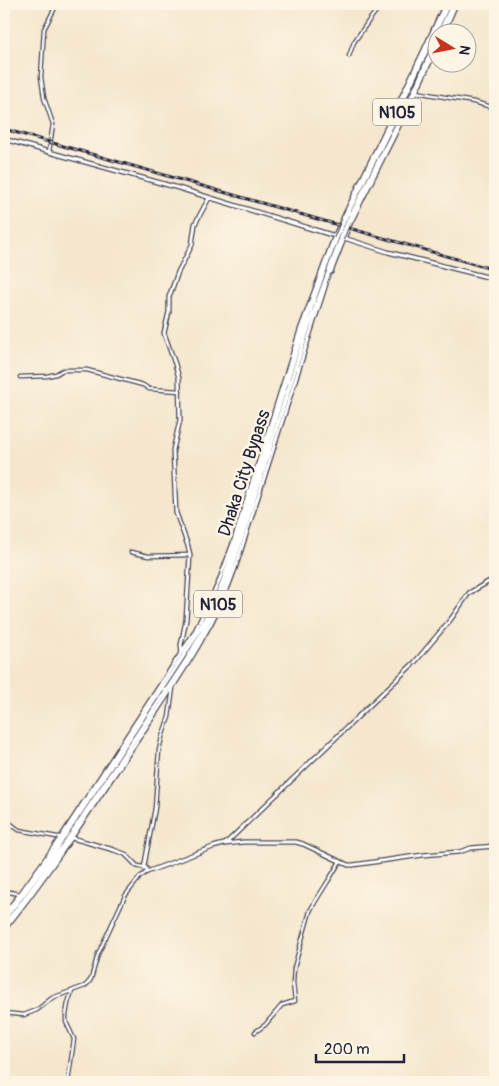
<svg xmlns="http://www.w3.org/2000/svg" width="499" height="1086" viewBox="0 0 499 1086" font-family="Pangolin,sans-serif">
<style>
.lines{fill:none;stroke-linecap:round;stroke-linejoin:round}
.minor-casing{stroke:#424051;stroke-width:5}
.tertiary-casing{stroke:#424051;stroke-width:5.5}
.secondary-casing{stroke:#424051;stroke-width:5.5}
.trunk-casing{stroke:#424051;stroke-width:6}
.minor{stroke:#fff;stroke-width:2.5}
.tertiary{stroke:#fff;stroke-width:3}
.secondary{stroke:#fff;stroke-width:3}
.trunk{stroke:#fff;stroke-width:4}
.rail-casing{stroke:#22223b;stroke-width:3}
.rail{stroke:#fcf5e5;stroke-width:1;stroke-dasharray:4;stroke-linecap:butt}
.trunk-bridge-casing{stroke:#424051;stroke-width:6;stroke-linecap:butt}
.trunk-bridge{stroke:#fff;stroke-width:4}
.labels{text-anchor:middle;stroke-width:5;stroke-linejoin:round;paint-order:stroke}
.shield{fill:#fcf5e5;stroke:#63616e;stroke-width:1}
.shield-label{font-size:16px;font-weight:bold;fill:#22223b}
.street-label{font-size:18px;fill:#22223b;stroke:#fcf5e5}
</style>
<rect width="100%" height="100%" fill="#fcf5e5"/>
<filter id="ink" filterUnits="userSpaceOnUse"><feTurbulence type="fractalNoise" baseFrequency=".02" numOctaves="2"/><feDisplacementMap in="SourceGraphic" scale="10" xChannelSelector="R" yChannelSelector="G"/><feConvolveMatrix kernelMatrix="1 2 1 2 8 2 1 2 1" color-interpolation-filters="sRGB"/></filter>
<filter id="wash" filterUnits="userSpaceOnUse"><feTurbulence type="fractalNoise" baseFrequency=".0096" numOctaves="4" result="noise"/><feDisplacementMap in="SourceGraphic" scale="20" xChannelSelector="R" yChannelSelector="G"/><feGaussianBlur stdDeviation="1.12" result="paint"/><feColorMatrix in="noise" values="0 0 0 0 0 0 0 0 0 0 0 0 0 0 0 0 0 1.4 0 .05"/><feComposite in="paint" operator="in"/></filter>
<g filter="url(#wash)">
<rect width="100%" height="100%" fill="#f5e7ce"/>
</g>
<g filter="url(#ink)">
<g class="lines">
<g class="minor-casing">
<path id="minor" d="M 349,56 L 354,42 L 370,19 L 377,10 L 384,6 L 385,4
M 416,92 L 474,102 L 495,108
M 49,152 L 53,124 L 44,98 L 41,77 L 44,29 L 57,4
M 20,377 L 47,376 L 56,374 L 63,370 L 87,370 L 143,385 L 149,389 L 180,391
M 131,552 L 148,556 L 190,555
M 4,821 L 11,824 L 19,830 L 57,837 L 61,837
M 144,867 L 155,808 L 159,750 L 162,737 L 169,717 L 173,688
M 4,891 L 20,894
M 4,1013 L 24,1015 L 37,1010 L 52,998 L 85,986 L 89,982 L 91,979 L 98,954 L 125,896 L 140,877 L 147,872
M 255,1032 L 265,1025 L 282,1005 L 295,1001 L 293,983 L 294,968 L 310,911 C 319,894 331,878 340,861
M 68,1082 L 74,1039 L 66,1022 L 66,1015 L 68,1003 L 72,991"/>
</g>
<g class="tertiary-casing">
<path id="tertiary" d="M 4,139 L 49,152 L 175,187 L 335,236
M 344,238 L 388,252 L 495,279
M 182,652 L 181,645 L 186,620 L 190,555 L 188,546 L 176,513 L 173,450 L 180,420 L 179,378 L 175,364 L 164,333 L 169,312 L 169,297 L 178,272 L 192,245 L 195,224 L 209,198
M 72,838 L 114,850 L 125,854 L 137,866 L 146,868 L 147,872 L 213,847 L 224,844 L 244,842 L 296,842 L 303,844 L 348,865 L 353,865 L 423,855 L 459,852 L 471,848 L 495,846
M 225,844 L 415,662 L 451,619 L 469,593 L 495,578"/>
</g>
<g class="secondary-casing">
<path id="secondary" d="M 444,32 L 456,4
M 331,272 L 349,226 L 416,92 L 436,49
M 4,914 L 20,894 L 61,837 L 194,633 L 218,584 L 233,543 L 300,330 L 335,235 L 423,52 L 445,4
M 4,930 C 51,871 91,809 133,747 C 171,689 214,631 236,566 L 326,284"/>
</g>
<g class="trunk-casing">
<path id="trunk" d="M 440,32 L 453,4
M 344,220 L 394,120 L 448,4
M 348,222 L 414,92 L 436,41
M 4,918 L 22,896 L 54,852 L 180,661 C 196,637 210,612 222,585 C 261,470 292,352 336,239
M 4,925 L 26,898 L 66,842 L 184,664 C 200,639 213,613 226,586 L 308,328 L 341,239"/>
</g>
<use href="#minor" class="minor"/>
<use href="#tertiary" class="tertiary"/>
<use href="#secondary" class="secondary"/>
<use href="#trunk" class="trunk"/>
<g class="rail-casing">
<path id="rail" d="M 4,129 L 495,270"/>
</g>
<use href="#rail" class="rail"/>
<g class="trunk-bridge-casing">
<path id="trunk-bridge" d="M 336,239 L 344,220
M 341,239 L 348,222"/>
</g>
<use href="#trunk-bridge" class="trunk-bridge"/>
</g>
</g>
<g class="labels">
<g class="shield">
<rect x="373" y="98.5" width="48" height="27" rx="4"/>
<rect x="194" y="590.5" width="48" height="27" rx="4"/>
</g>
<g class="shield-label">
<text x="397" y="118">N105</text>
<text x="218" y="610">N105</text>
</g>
<g class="street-label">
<text transform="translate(244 473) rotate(-72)" y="6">Dhaka City Bypass</text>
</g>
</g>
<rect width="499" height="1086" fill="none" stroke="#fcf5e5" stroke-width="20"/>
<g transform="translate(452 48) rotate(100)"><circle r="24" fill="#fcf5e5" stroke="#a5a1a1"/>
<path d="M0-4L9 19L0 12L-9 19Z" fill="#c8321e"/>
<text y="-8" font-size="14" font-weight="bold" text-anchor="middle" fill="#22223b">N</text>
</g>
<path d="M316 1054v8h88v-8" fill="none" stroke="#22223b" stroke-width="2.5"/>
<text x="324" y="1054" font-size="15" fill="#22223b" stroke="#fcf5e5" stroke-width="4" paint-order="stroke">200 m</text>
</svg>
